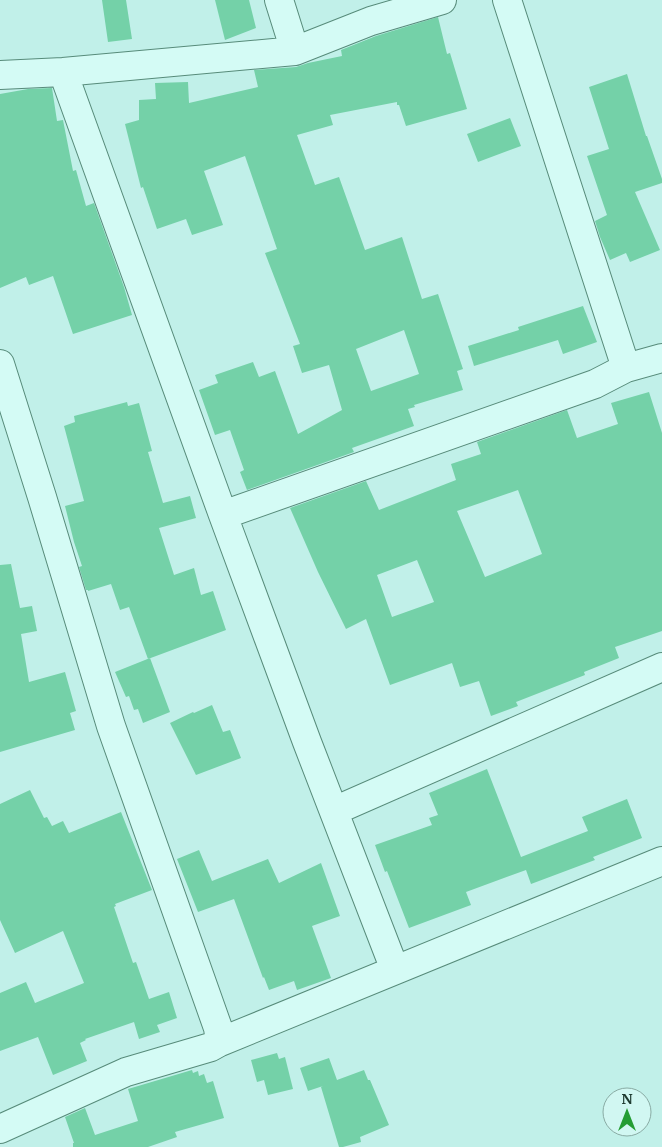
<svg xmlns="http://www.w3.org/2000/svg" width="662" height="1147" viewBox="0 0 662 1147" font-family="Merriweather,serif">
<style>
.building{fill:#74d1a8;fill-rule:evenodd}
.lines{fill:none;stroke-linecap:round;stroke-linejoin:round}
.street-casing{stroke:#578b7a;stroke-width:30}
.street{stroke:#d4fbf5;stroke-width:28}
</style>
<rect width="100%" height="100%" fill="#c1f0e9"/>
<path class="building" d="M 102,0 L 126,0 L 132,39 L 108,42 Z
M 215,0 L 249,0 L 256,28 L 225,40 Z
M 438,17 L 447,54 L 450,53 L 467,109 L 406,126 L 399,105 L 397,105 L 397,102 L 330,115 L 333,125 L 297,135 L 315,185 L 339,177 L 365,250 L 402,237 L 422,299 L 438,294 L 463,369 L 457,371 L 463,390 L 414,405 L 415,407 L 408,409 L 414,426 L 352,448 L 354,452 L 247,490 L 240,472 L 244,470 L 230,430 L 215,435 L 199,390 L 218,383 L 215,375 L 253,362 L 259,377 L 275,371 L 298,434 L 342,410 L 329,365 L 302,373 L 293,346 L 300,344 L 265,253 L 277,249 L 245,156 L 204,171 L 223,225 L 192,235 L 186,219 L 157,229 L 143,187 L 141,188 L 125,124 L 139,120 L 139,100 L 156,99 L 155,83 L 188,82 L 189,103 L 258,87 L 254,70 L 296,67 L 308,63 L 342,56 L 341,50 L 376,36 ZM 404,330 L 419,374 L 371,391 L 356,349 Z
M 627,74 L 646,136 L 647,136 L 662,179 L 662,183 L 635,192 L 660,250 L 630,262 L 626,253 L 610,260 L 600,237 L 595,221 L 607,215 L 587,156 L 609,149 L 589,87 Z
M 52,88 L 57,121 L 63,120 L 73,171 L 76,170 L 86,206 L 94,203 L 124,287 L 132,315 L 73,334 L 53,276 L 29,285 L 26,277 L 0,288 L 0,94 L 28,89 Z
M 510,118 L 521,146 L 478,162 L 467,134 Z
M 583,306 L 597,342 L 563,354 L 558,340 L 474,366 L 468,346 L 519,330 L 518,327 Z
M 649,392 L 662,433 L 662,631 L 615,647 L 619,658 L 584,672 L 585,675 L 516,702 L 518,706 L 491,716 L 479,681 L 460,687 L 452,663 L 390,685 L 366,619 L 346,629 L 318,572 L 290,508 L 366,481 L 379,510 L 456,480 L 451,464 L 481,454 L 477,442 L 567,410 L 577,438 L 618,424 L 611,403 ZM 518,490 L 542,554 L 485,577 L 457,511 ZM 417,560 L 434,602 L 392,617 L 377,575 Z
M 127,402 L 128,406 L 139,403 L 152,451 L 148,452 L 163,503 L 190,496 L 196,518 L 159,528 L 174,575 L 194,568 L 201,595 L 213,591 L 226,630 L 148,659 L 129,607 L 120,610 L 111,584 L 88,591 L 88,590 L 86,590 L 79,567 L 82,566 L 74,542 L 65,506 L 84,501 L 64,426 L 75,422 L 74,416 Z
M 11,564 L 20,608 L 32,606 L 37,631 L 21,634 L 29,682 L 65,672 L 76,711 L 70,713 L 75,730 L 0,752 L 0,565 Z
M 150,658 L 170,712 L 143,723 L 138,709 L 134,710 L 129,696 L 126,697 L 115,672 Z
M 212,705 L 223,732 L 230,730 L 241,758 L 196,775 L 170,723 L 193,712 L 194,713 Z
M 487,769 L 521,857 L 588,831 L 582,817 L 627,799 L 642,838 L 593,857 L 595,860 L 531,884 L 526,870 L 466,892 L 471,905 L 409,928 L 387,871 L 385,872 L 375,845 L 432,825 L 429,818 L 438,815 L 429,793 Z
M 30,790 L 44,818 L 47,817 L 52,826 L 63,821 L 69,833 L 121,812 L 152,890 L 115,904 L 116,906 L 114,907 L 133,963 L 136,962 L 149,999 L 169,992 L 177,1018 L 157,1025 L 160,1032 L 139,1039 L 134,1022 L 85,1039 L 86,1040 L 80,1043 L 87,1061 L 53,1075 L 38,1037 L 0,1051 L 0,993 L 26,982 L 35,1003 L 84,983 L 63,931 L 15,953 L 0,920 L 0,804 Z
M 199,850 L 212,881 L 268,859 L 279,883 L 321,863 L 340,916 L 312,926 L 331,978 L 297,990 L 294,981 L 269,990 L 264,977 L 263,978 L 234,899 L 198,912 L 177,859 Z
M 277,1053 L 279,1059 L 285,1057 L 293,1089 L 268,1095 L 264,1080 L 257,1082 L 251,1060 Z
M 329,1058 L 337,1080 L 364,1070 L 368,1080 L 370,1080 L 389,1125 L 360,1137 L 361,1142 L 343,1147 L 339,1147 L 321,1087 L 323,1086 L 308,1091 L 300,1068 Z
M 192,1070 L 193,1073 L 198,1071 L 199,1076 L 204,1074 L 207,1083 L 213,1081 L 224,1118 L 175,1132 L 177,1137 L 148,1147 L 73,1147 L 73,1143 L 74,1143 L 65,1117 L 85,1108 L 95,1135 L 138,1121 L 128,1089 Z"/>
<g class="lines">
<g class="street-casing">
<path id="street" d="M 279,0 L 295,51
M 507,0 L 626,368
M 63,72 L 223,515 L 307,742 L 395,970
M 0,75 L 63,72 L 295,51 L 371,21 L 442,0
M 0,364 L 42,497 L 111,726 L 218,1028 L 220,1042 L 211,1047 L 126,1072 L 0,1129
M 223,515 L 595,384 L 626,368 L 662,358
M 334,811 L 662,667
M 220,1042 L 662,861"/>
</g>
<use href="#street" class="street"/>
</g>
<g transform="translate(627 1112)"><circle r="24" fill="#d1f7f2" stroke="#89aba4"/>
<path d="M0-4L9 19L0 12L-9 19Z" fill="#249d34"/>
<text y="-8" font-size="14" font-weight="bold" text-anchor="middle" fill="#1d392f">N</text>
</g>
</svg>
